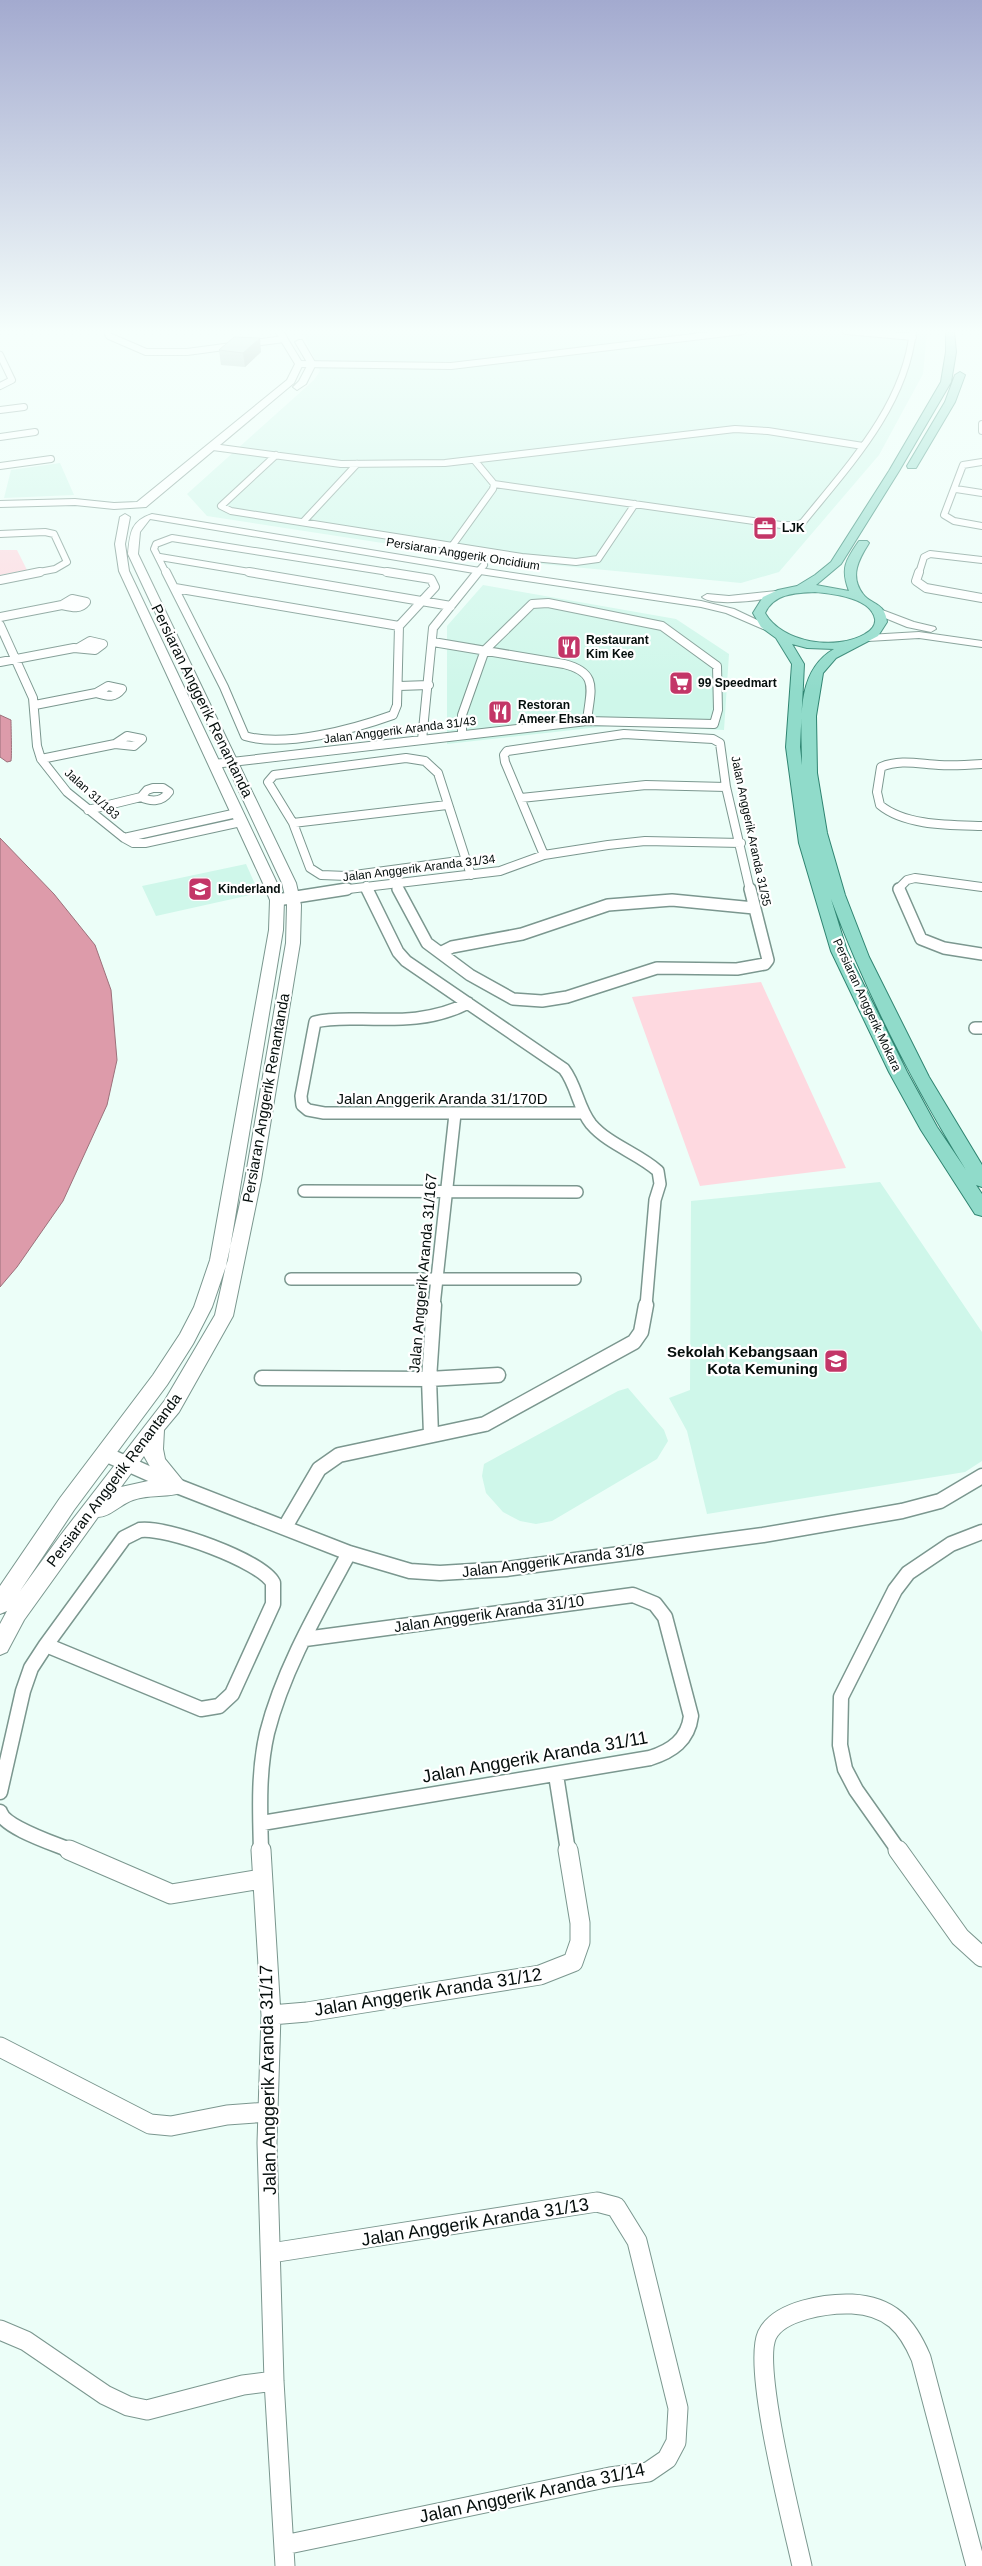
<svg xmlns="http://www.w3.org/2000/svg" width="982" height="2566" viewBox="0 0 982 2566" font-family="Helvetica,sans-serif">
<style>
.built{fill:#cff7ea}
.green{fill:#fed9e0}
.water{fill:#dd9baa;stroke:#9c717b}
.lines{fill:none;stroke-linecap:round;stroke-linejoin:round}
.street-far4-casing{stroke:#7b978f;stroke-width:8}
.street-far3-casing{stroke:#7b978f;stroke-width:10}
.street-far2-casing{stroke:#7b978f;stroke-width:14}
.street-far1-casing{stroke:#7b978f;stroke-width:17}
.street-casing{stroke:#7b978f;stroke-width:21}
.secondary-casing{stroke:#7b978f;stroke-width:2}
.primary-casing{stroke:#2f8471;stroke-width:2}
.street-far4{stroke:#fff;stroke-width:6}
.street-far3{stroke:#fff;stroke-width:8}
.street-far2{stroke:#fff;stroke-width:11}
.street-far1{stroke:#fff;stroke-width:14}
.street{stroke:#fff;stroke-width:19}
.secondary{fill:#fff;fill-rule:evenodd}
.primary{fill:#90dbca;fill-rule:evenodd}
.wall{fill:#a3bcb5}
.shaded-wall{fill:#849993}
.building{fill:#bddbd2;stroke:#849993}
.labels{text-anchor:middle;stroke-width:4.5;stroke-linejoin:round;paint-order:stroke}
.far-poi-label{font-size:12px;font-weight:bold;fill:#050e0c;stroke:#fff;text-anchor:start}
.far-street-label{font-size:12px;fill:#050e0c;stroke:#fff}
.street-label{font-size:15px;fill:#050e0c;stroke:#fff}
.poi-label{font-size:15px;font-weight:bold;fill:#050e0c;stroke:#fff;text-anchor:end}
.near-street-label{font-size:18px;fill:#050e0c;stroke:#fff}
</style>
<rect width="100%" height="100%" fill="#ecfef8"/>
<path class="built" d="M 302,331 L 926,331 L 927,333 L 923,374 L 879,455 L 779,572 L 741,583 L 480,558 L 207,516 L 187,494 L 314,380 L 320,371 Z
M 60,463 L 74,495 L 4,498 L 11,470 Z
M 483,585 L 676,619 L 729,654 L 724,730 L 617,725 L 447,744 L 447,626 Z
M 246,864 L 259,893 L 156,916 L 142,886 Z
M 880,1182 L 982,1332 L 982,1461 L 965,1472 L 707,1514 L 687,1431 L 669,1398 L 690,1390 L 691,1201 Z
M 628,1388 L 664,1430 L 668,1441 L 657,1459 L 552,1521 L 536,1524 L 520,1521 L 503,1512 L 486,1493 L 482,1476 L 484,1464 L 618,1391 Z"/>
<path class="green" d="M 0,550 L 17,550 L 27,570 L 0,575 Z
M 761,982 L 846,1168 L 700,1186 L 632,997 Z"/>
<path class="water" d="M 0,715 L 11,720 C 11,726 12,756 11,761 L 7,762 L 0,757 Z
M 0,838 L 54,894 L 95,945 L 111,990 L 117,1060 L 107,1105 L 63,1201 L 17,1267 L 0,1287 Z"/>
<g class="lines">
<g class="street-far4-casing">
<path id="street-far4" d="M 107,331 L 109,336 L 146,352 L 187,352 L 284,339
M 846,331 L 913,337
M 0,355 L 12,380 L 0,386
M 299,364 L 451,366 L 743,331
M 0,410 L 24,407
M 982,424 L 982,431
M 0,437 L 35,432
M 213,447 L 341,464 L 445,463 L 735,429 L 768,431 L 863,446
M 276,455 L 221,506 L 231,511 L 522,557 L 576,562 L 598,559 L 635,504
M 475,461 L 494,484 L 781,525 L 797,525 L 803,522 C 849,465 905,406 913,331
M 982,462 L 963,465 L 944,515 L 954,521 L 982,526
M 0,466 L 51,459
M 956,489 L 982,493
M 303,522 L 357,464
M 0,534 L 45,532 L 54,534 L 67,562 L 55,569 L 34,573
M 452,546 L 493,489 L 494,484
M 160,557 L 256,573
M 166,573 L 154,549 L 156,544 L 172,538 L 395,573
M 477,573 L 484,565
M 919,573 L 924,557 L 930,554 L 982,560"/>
</g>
<g class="street-far3-casing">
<path id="street-far3" d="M 166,572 L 224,687 L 245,736 C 285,748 354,729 393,715 L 397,705 L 399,626 L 435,587 L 431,579 L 387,572
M 249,572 L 451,606
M 919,572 L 916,581 L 926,588 L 982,598
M 0,580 L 40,572
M 175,588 L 399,626
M 72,599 L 86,602 C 80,610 71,607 62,605 Z
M 0,617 L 62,605
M 0,625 L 33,698 L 37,746 L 41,759 L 67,792 L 124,838
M 433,642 L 564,664 C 600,673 590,691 587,721
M 0,662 L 74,648 L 95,650 L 103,644 L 90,641 L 78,648
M 108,686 L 122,689 C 114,699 107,696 96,693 Z
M 399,686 L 429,685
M 35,705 L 96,693
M 127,736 L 142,739 L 134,746 L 115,744 Z
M 422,740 L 433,628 L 478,572
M 406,758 L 425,761 L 438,773 L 466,860 L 347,876 L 321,875 L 310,868 L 293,823 L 268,782 L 274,775 Z
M 41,759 L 115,744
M 214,764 L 587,721 L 714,724 L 718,710 L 717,666 L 662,626 L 548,603 L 532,604 L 485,650 L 462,715 L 462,735
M 982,764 C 968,765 953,766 939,765 C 919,764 900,759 881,767 L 877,792 L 880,805 C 905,826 951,825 982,826
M 153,788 L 163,788 L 169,792 C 162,802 151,802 141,797 L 147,790 Z
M 521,798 L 646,785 L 726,787
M 88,810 L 141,797
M 237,813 L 124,838 L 133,843 L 145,843 L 241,822
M 293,823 L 447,805
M 544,855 L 505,762 L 504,755 L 507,751 L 624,734 L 713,739 L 720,743 L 726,787 L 750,890
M 466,860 L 471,875
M 396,883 L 398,890
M 366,886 L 368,890
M 340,890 L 500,871 L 544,855 L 608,845 L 645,841 L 741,843
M 900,890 L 899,888 L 907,880 L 915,878 L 982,887"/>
</g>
<g class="street-far2-casing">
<path id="street-far2" d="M 367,889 L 398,952 L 406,961 L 564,1069 C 577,1086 578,1108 591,1124 C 609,1145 638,1153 658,1171 L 660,1184 L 655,1200 L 646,1306
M 398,889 L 427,943 L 470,975 L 513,999 L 542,1001 L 567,997 L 657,968 L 737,969 L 765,964 L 768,960 L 750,889
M 899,889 L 921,939 L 944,948 L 982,954
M 277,900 L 347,889
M 442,952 L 452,947 L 522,934 L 608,905 L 672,900 L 754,908
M 468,1003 C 433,1021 399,1020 362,1019 C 346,1019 330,1018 315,1022 L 301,1096 L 302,1105 L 308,1110 L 324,1113 L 584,1113
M 975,1028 L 982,1028
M 304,1191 L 577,1192
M 291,1279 L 575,1279
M 434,1306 L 455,1114"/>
</g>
<g class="street-far1-casing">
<path id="street-far1" d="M 262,1378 L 429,1379 L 498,1375
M 431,1435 L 429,1379 L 434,1305
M 105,1454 L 177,1486 L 349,1553 L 410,1571 L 440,1573 L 506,1569 L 763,1535 L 902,1511 L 940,1501 L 982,1476
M 285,1527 L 319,1469 L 339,1455 L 485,1424 L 634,1342 L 641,1332 L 646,1305
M 140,1530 C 165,1526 262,1561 273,1583 L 273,1604 L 232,1694 L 219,1706 L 201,1709 L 46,1645 L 124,1538 Z
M 556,1775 L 568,1851
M 0,1792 L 23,1691 L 31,1668 L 46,1645
M 0,1812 C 5,1828 56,1844 72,1851
M 262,1823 L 650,1758 C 672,1751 688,1740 691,1716 L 665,1617 L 655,1604 L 633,1595 L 305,1639
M 261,1851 C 260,1812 258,1772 267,1733 C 283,1670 318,1610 349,1553
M 899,1851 L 856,1790 L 845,1769 L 840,1745 L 841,1697 L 895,1590 L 908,1573 L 951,1544 L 982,1532"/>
</g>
<g class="street-casing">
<path id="street" d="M 69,1850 L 171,1894 L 261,1879
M 261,1850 L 271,2015 L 267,2143 L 274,2381 L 285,2566
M 898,1850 L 960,1937 L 982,1957
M 271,2015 L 307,2012 L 540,1975 L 573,1962 L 580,1942 L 580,1923 L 568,1850
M 0,2047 L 150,2124 L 171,2126 L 227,2115 L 268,2112
M 271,2253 L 597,2202 L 616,2207 L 637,2241 L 678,2408 L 676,2442 L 667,2459 L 648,2472 L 610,2477 L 284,2545
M 0,2330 L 26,2341 L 105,2395 L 128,2406 L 147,2410 L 243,2385 L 274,2381
M 802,2566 C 793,2525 752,2368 767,2335 C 779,2310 828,2303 852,2304 C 890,2306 907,2325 921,2358 L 976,2566"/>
</g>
<g class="secondary-casing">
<path id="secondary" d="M 275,331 L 283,331 L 303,364 L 294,383 L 146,507 L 114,509 L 75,505 L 0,507 L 0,501 L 75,499 L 114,503 L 137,502 L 287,380 L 295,364 Z
M 299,340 L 302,340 L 316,364 L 306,384 L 297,390 L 293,387 L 299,381 L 308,364 L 295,342 Z
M 125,514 L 130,517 L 125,544 L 129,571 L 276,881 L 284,900 L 283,930 L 228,1260 L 212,1307 L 193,1344 L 167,1385 L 74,1510 L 20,1591 L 60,1536 L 165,1400 L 215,1315 L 245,1180 L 286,943 L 287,905 L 282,883 L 128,554 C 130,532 131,521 152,514 L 480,568 L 701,601 L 734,609 L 772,627 L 767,630 L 763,629 L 726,613 L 701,607 L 480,574 L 150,519 L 140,532 L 138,554 L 296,883 L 301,905 L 300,943 L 261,1180 L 233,1316 L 179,1412 L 164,1430 L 163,1449 L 165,1459 L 187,1486 L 184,1492 C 168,1498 150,1494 133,1500 C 121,1504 110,1517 98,1517 L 24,1620 L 7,1652 L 0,1655 L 0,1624 L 7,1611 L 0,1614 L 0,1586 L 60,1498 L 153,1375 L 180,1334 L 194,1307 L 210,1260 L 269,930 L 270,900 L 262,881 L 119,571 L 115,544 L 120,517 ZM 144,1456 L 157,1479 L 121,1487 Z
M 776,591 L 781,594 L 780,596 C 765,600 713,607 702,597 L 707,594 L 729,596 Z
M 877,608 L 914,622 L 935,627 L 936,629 L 931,632 L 907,627 L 873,613 L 872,611 Z
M 919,632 L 982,641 L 982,647 L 919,638 L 868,641 L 863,638 L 868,635 Z"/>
</g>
<g class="primary-casing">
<path id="primary" d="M 946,331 L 954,331 L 956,352 L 951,382 L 899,471 L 841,564 L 816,585 L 849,591 C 840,568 846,560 859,541 L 867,541 L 869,543 C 859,559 849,576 863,594 C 871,605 885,602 887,622 L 878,636 L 836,658 L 823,673 L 816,716 L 817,773 L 827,833 L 845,895 L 869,957 L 929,1077 L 982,1165 L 982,1187 L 976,1185 L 982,1194 L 982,1216 L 975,1214 L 921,1130 L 889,1072 L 831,951 L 799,843 L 786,747 L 792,664 L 776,638 L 761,627 L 753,613 L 763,597 L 778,590 L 797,586 L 815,575 L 831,562 L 889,471 L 941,382 L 946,352 ZM 815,592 C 832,594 871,597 875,619 C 876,625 871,631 865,634 C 836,651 782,643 765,613 C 774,593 796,593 815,592 ZM 792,644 L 807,648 L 834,649 C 794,672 802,725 802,765 L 800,747 L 804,664 ZM 831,899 C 867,995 913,1084 966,1170 L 937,1127 L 907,1072 L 847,951 Z
M 960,372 L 965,375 L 955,402 L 916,468 L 908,468 L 907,466 L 945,402 L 955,375 Z"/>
</g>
<use href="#street-far4" class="street-far4"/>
<use href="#street-far3" class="street-far3"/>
<use href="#street-far2" class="street-far2"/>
<use href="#street-far1" class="street-far1"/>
<use href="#street" class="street"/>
<use href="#secondary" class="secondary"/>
<use href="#primary" class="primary"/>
</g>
<path class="wall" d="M 219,350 L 261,352 L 245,367 L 221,365 Z"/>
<path class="shaded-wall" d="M 260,338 L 261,352 L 245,367 L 243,353 Z"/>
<path class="building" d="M 234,337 L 260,338 L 243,353 L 219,350 Z"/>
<linearGradient id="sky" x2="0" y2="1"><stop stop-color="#a3aacf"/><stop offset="0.48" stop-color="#f6fffc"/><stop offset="1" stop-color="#f6fffc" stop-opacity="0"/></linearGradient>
<rect width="982" height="690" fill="url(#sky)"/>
<defs>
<g id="office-square" transform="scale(1.25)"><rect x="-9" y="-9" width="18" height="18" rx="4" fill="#c33667" stroke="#fff"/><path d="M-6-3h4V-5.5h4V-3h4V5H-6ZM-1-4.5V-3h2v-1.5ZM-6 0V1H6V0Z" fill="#fff"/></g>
<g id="restaurant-square" transform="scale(1.25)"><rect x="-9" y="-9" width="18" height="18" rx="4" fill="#c33667" stroke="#fff"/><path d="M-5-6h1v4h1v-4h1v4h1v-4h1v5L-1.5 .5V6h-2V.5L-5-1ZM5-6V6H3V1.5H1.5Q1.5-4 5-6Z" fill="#fff"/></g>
<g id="supermarket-square" transform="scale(1.25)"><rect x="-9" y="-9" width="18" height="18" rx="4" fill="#c33667" stroke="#fff"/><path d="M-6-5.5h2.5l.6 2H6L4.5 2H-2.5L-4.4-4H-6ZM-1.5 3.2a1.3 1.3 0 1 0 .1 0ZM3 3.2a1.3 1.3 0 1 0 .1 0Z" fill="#fff"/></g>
<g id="school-square" transform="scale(1.25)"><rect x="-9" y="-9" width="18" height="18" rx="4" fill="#c33667" stroke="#fff"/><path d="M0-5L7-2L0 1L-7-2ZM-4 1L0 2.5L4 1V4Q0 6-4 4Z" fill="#fff"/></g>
</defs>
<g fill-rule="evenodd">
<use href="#office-square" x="765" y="528"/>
<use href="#restaurant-square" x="569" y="647"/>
<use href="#supermarket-square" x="681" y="683"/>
<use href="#restaurant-square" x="500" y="712"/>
<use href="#school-square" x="200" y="889"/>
<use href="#school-square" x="836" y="1361"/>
</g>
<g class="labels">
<g class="far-poi-label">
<text x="782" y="532">LJK</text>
<text x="586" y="644">Restaurant<tspan x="586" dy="14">Kim Kee</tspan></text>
<text x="698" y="687">99 Speedmart</text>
<text x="518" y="709">Restoran<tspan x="518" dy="14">Ameer Ehsan</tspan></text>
<text x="218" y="893">Kinderland</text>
</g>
<g class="far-street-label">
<text transform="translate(463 554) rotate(9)" y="4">Persiaran Anggerik Oncidium</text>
<text transform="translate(400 730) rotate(-7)" y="4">Jalan Anggerik Aranda 31/43</text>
<text transform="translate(92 794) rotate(42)" y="4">Jalan 31/183</text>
<text transform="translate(751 831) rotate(78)" y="4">Jalan Anggerik Aranda 31/35</text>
<text transform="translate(419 868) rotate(-7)" y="4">Jalan Anggerik Aranda 31/34</text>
<text transform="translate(867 1005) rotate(65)" y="4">Persiaran Anggerik Mokara</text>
</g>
<g class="street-label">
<text transform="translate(202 701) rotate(64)" y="5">Persiaran Anggerik Renantanda</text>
<text transform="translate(266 1098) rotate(-80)" y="5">Persiaran Anggerik Renantanda</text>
<text x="442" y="1104">Jalan Anggerik Aranda 31/170D</text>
<text transform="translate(423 1273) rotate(-85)" y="5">Jalan Anggerik Aranda 31/167</text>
<text transform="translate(114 1480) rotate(-53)" y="5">Persiaran Anggerik Renantanda</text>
<text transform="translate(553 1561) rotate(-7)" y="5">Jalan Anggerik Aranda 31/8</text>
<text transform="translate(489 1614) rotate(-8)" y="5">Jalan Anggerik Aranda 31/10</text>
</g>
<g class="poi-label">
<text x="818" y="1357">Sekolah Kebangsaan<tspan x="818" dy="17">Kota Kemuning</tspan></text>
</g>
<g class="near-street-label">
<text transform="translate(535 1757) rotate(-10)" y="6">Jalan Anggerik Aranda 31/11</text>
<text transform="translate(428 1992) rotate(-9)" y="6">Jalan Anggerik Aranda 31/12</text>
<text transform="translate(268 2080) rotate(-91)" y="6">Jalan Anggerik Aranda 31/17</text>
<text transform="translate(475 2222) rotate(-9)" y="6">Jalan Anggerik Aranda 31/13</text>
<text transform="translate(532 2493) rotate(-12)" y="6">Jalan Anggerik Aranda 31/14</text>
</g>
</g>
</svg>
